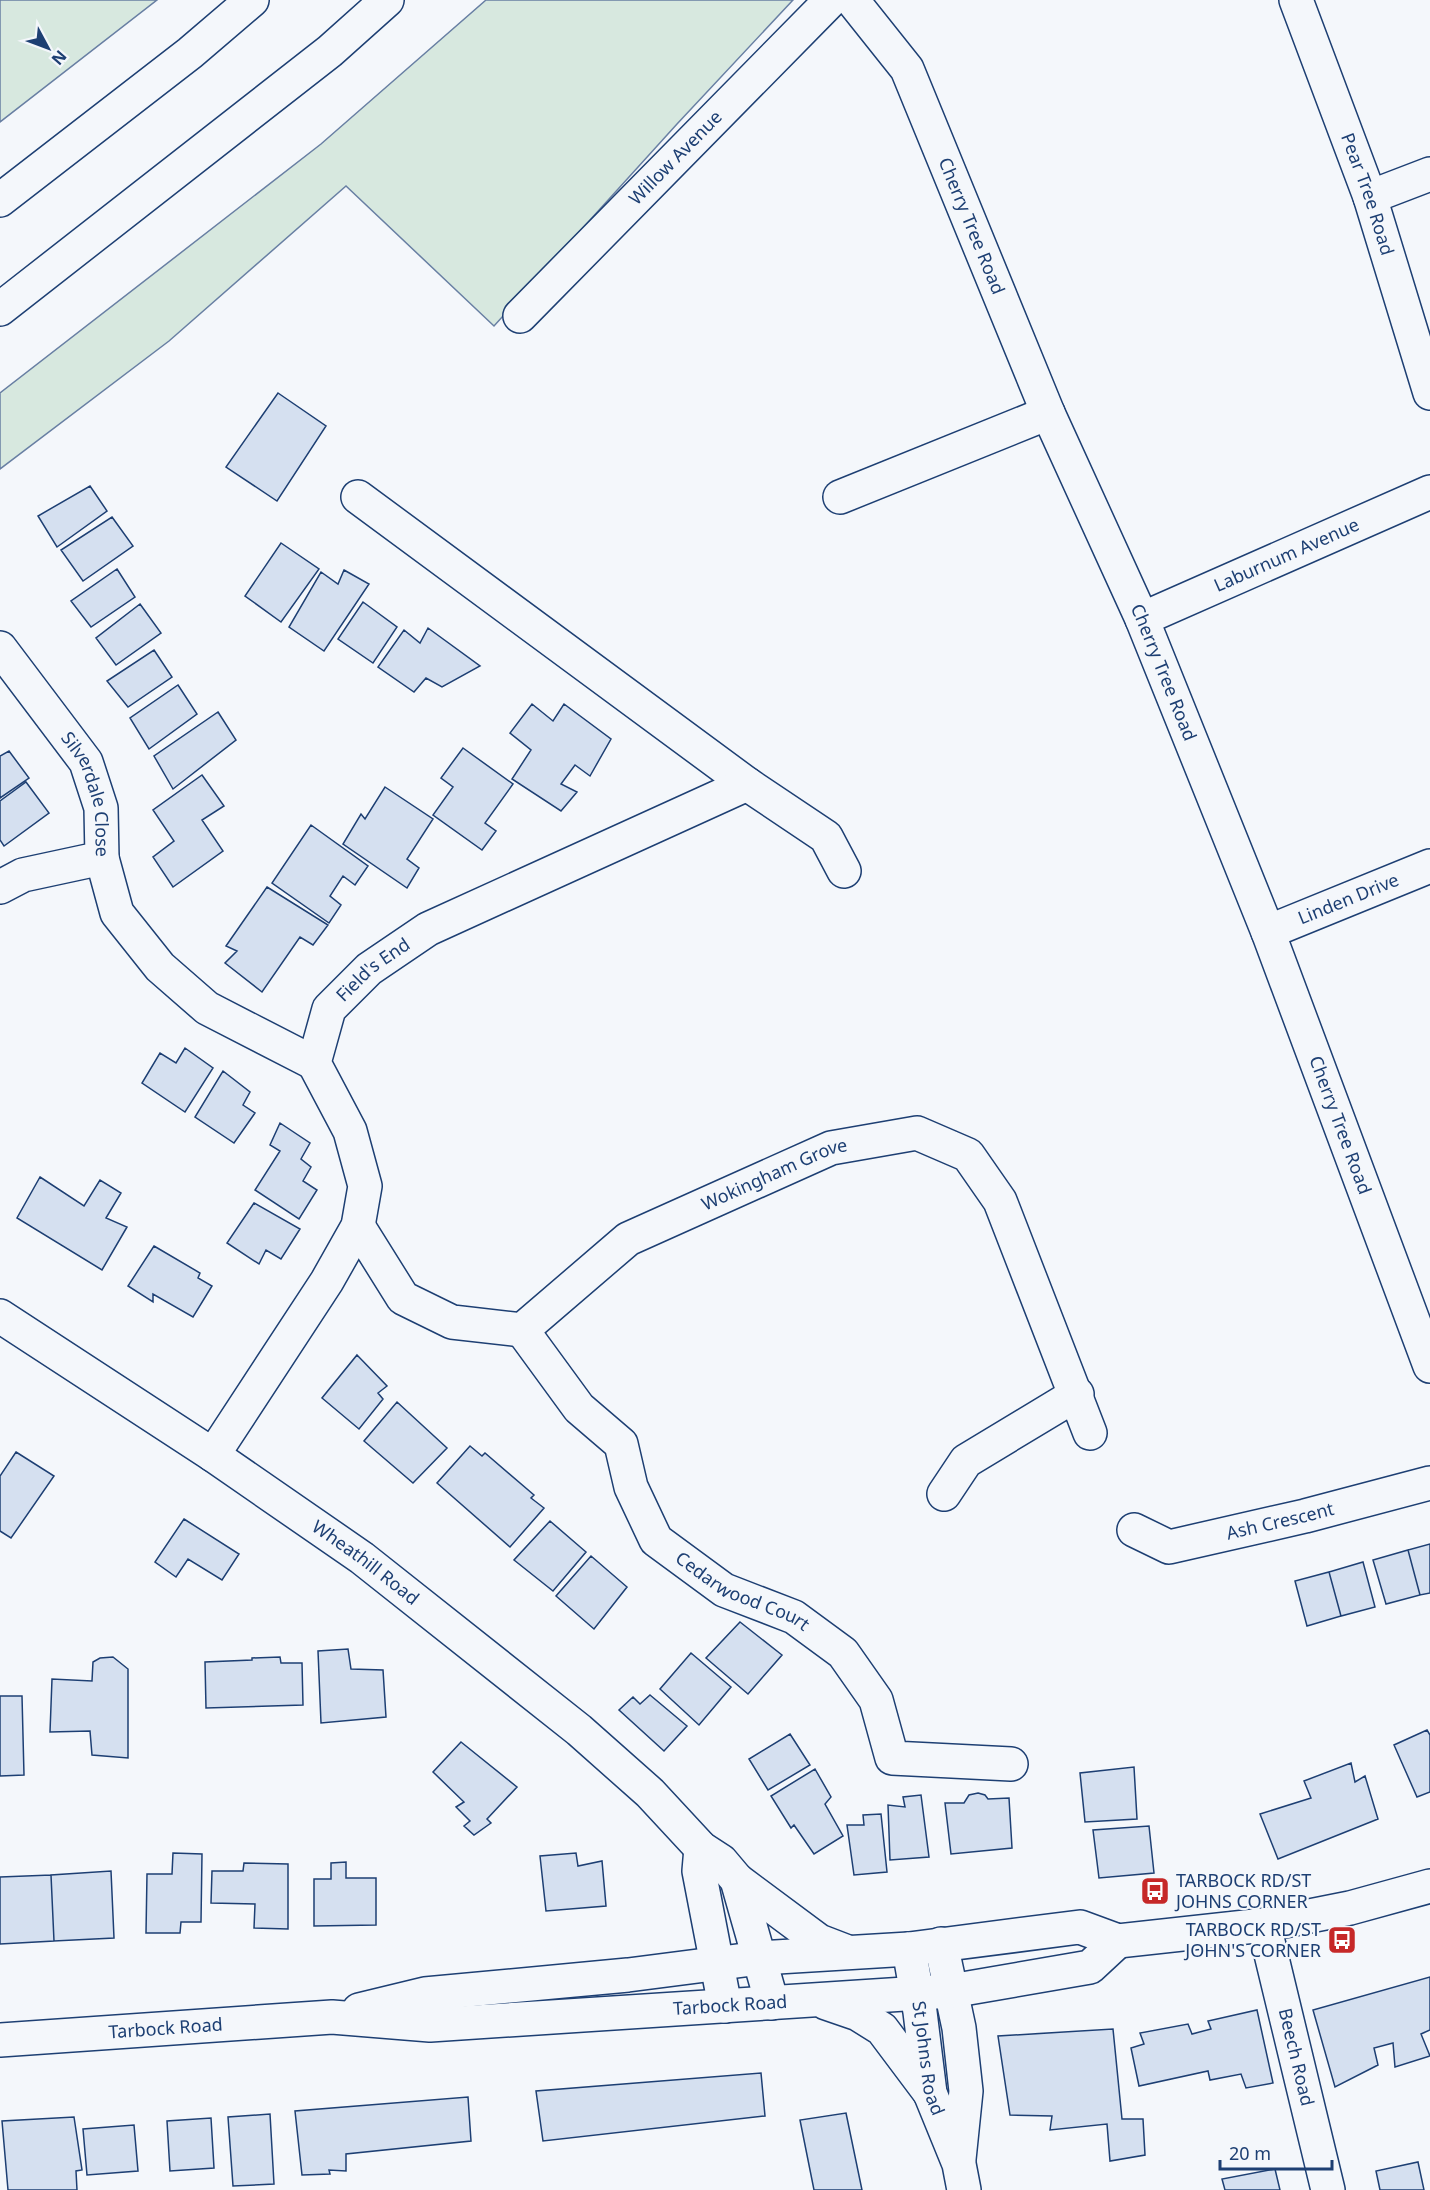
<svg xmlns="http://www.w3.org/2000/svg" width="1430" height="2190" viewBox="0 0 1430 2190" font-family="'Noto Sans',sans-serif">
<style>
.green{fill:#d7e8df;stroke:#687fa3;stroke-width:1.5}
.building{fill:#d5e0f0;stroke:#1d3f73;stroke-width:1.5}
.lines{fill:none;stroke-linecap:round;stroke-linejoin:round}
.minor-casing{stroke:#1d3f73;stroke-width:36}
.major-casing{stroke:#1d3f73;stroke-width:36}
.highway-casing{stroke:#1d3f73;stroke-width:36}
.minor{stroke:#f4f7fb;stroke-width:33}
.major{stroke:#f4f7fb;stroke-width:33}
.highway{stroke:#f4f7fb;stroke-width:33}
.labels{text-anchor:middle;stroke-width:4.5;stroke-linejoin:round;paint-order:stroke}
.street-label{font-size:18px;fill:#1d3f73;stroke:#f4f7fb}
.poi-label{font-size:18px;fill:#1d3f73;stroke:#f4f7fb;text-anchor:start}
</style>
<rect width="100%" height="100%" fill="#f4f7fb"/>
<path class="green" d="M 0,0 L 157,0 L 0,122 Z
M 486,0 L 793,0 L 677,124 L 494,326 L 346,186 L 169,341 L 0,469 L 0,393 L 321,144 Z"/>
<path class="building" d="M 278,393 L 326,426 L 277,501 L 226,467 Z
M 90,486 L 107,511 L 57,547 L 38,516 Z
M 112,517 L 133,546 L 83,581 L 61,550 Z
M 281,543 L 319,569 L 281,622 L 245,596 Z
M 117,569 L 135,597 L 91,627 L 71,601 Z
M 344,570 L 369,584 L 324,651 L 289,627 L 321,572 L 338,584 Z
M 363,602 L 397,627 L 373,663 L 338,639 Z
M 140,604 L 161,633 L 116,665 L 96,638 Z
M 428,628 L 480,666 L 442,687 L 426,678 L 414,692 L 378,667 L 404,630 L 420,643 Z
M 154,650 L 172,677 L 128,707 L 107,681 Z
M 178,685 L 197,714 L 149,749 L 130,718 Z
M 532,704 L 553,721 L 564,704 L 611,739 L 590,776 L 575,765 L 561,784 L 577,792 L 561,811 L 512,779 L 531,750 L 510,733 Z
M 218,712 L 236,740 L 173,789 L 154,756 Z
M 463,748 L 513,784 L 485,823 L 496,831 L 482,850 L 433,815 L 453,787 L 441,778 Z
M 9,751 L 29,778 L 0,798 L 0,756 Z
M 202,775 L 224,806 L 202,820 L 223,851 L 173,887 L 153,857 L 174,841 L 153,810 Z
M 26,782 L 49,813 L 4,846 L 0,840 L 0,801 Z
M 385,787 L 433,819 L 407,859 L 419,868 L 407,888 L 343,844 L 361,814 L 365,819 Z
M 311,825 L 368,866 L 355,885 L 343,876 L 330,896 L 341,905 L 329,923 L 272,883 Z
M 267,887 L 328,925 L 313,945 L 300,937 L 262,992 L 225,963 L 237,951 L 226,946 Z
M 185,1048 L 213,1068 L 185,1112 L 142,1083 L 160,1053 L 176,1063 Z
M 223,1071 L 250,1092 L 243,1105 L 255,1113 L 234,1143 L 195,1117 Z
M 280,1123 L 310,1143 L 301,1159 L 311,1167 L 303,1181 L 317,1190 L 299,1219 L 255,1190 L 280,1151 L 270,1145 Z
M 40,1177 L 84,1206 L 100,1180 L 121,1193 L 106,1218 L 127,1227 L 102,1270 L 17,1218 Z
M 254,1203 L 300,1229 L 281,1259 L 266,1250 L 259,1264 L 227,1243 Z
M 154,1246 L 200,1273 L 198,1278 L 212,1286 L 193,1317 L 153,1294 L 153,1302 L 128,1286 Z
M 357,1355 L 387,1386 L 378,1393 L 383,1399 L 359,1429 L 322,1398 Z
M 397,1402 L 447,1448 L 413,1483 L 364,1441 Z
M 470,1446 L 482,1456 L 485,1453 L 534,1495 L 531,1498 L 544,1508 L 510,1547 L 437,1483 Z
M 16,1452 L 54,1476 L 11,1538 L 0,1531 L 0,1476 Z
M 184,1519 L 239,1554 L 222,1580 L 188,1559 L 176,1577 L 155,1562 Z
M 550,1521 L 586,1552 L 553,1591 L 514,1560 Z
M 1430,1544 L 1430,1593 L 1420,1595 L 1408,1550 Z
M 1408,1550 L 1420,1595 L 1386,1604 L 1373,1560 Z
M 591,1556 L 627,1587 L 594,1629 L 556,1596 Z
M 1363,1562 L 1375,1607 L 1341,1616 L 1329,1572 Z
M 1329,1572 L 1341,1616 L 1307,1626 L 1295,1581 Z
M 740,1622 L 782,1655 L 748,1694 L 706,1658 Z
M 348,1649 L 351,1669 L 383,1670 L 386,1717 L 321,1723 L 318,1651 Z
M 691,1653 L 731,1687 L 699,1725 L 660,1689 Z
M 113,1657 L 128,1669 L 128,1758 L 92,1755 L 90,1731 L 50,1732 L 52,1679 L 92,1681 L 93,1662 L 100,1658 Z
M 280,1657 L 281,1663 L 302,1663 L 303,1705 L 206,1708 L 205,1662 L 252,1660 L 252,1658 Z
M 650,1695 L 687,1726 L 664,1751 L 619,1710 L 633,1697 L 640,1704 Z
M 0,1696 L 22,1696 L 24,1775 L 0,1776 Z
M 1427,1730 L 1430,1735 L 1430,1792 L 1417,1797 L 1394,1745 Z
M 790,1734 L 810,1765 L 768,1790 L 749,1759 Z
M 461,1742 L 517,1787 L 487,1819 L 491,1823 L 474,1835 L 464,1826 L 470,1821 L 456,1807 L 464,1802 L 433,1772 Z
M 1351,1763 L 1355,1782 L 1365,1776 L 1378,1819 L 1278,1859 L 1260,1814 L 1311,1798 L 1304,1781 Z
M 1134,1767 L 1137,1819 L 1085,1822 L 1080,1773 Z
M 815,1769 L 831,1797 L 825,1804 L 843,1836 L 814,1854 L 794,1825 L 791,1828 L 771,1796 Z
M 978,1793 L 985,1795 L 988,1799 L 1009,1798 L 1012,1848 L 951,1854 L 945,1803 L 964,1803 L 969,1795 Z
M 921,1795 L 929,1857 L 890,1860 L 888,1805 L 905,1807 L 903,1797 Z
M 881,1814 L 887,1872 L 854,1875 L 847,1825 L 864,1825 L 863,1815 Z
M 1149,1826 L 1154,1873 L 1099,1878 L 1093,1830 Z
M 173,1853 L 202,1854 L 201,1922 L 181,1922 L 180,1933 L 146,1933 L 147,1874 L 172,1874 Z
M 576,1853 L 578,1866 L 602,1861 L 606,1906 L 546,1911 L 540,1856 Z
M 346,1862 L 346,1878 L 376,1878 L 376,1925 L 314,1926 L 314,1879 L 331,1879 L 331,1863 Z
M 244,1863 L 288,1864 L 288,1929 L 254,1928 L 255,1904 L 211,1903 L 212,1871 L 243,1871 Z
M 111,1871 L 114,1938 L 54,1941 L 51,1875 Z
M 51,1875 L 54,1941 L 0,1944 L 0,1877 Z
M 1430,1977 L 1430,2030 L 1421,2034 L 1430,2056 L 1395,2067 L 1393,2043 L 1374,2048 L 1378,2065 L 1335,2087 L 1313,2010 Z
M 1257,2010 L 1273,2083 L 1246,2088 L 1241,2074 L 1210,2080 L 1208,2071 L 1139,2086 L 1131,2048 L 1144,2044 L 1140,2033 L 1188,2024 L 1192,2034 L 1211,2029 L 1208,2021 Z
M 1113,2029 L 1122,2119 L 1143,2119 L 1145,2155 L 1110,2161 L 1107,2124 L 1050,2130 L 1052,2116 L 1010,2115 L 998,2036 Z
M 761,2073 L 765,2116 L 543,2141 L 536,2091 Z
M 468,2097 L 471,2141 L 346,2154 L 346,2171 L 329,2170 L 330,2174 L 302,2175 L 295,2111 Z
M 846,2113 L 862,2190 L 814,2190 L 800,2120 Z
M 270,2114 L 274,2184 L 233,2186 L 228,2117 Z
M 74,2117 L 82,2170 L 76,2171 L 77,2190 L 8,2190 L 2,2121 Z
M 211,2118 L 214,2168 L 170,2171 L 167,2121 Z
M 134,2125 L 138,2171 L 87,2175 L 83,2129 Z
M 1418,2162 L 1424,2190 L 1380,2190 L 1376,2171 Z
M 1275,2169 L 1280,2190 L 1225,2190 L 1222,2179 Z"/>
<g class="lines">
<g class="minor-casing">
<g id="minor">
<path id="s1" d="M 852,0 L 907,69 L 1048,413 L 1142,619 L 1268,932 L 1430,1366"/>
<path id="s2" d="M 1296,0 L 1370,197 L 1430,393"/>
<path d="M 1370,197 L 1430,174"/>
<path id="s3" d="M 520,316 L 831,0"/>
<path d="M 358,497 L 747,784 L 826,837 L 844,871"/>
<path d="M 840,497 L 1048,413"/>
<path id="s4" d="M 1142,619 L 1430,492"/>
<path id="s5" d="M 0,648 L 86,762 L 101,808 L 102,858 L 23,875 L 0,887"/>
<path d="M 102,858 L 117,913 L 160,967 L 207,1008 L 314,1063"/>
<path id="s6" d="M 1268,932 L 1430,866"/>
<path id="s7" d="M 358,1226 L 403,1298 L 452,1322 L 522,1330 L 628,1239 L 831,1148 L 917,1133 L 968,1155 L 1000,1201 L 1090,1433"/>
<path id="s8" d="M 0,1316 L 213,1455 L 362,1558 L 579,1730 L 650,1793 L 701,1848 L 721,1861 L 737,1880 L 772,2003"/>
<path id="s9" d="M 522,1330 L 579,1408 L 621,1444 L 631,1487 L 656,1540 L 724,1590 L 794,1617 L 843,1653 L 876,1700 L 892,1758 L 1011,1764"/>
<path id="s10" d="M 213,1455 L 327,1281 L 358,1226 L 365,1186 L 350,1131 L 314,1063 L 329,1009 L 369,969 L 428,929 L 747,784"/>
<path d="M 944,1494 L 966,1461 L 1077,1394"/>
<path id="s11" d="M 1134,1530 L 1169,1547 L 1305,1516 L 1430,1483"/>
<path d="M 701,1848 L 699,1871 L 725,2006"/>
<path id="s12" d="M 1264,1925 L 1328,2190"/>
<path d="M 941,1944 L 959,2028 L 966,2091 L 959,2159"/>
<path id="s13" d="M 909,1949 L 920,2012 L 930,2093 L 959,2164 L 964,2190"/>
</g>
</g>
<g class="major-casing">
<g id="major">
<path d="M 737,1880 L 819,1941 L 845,1951"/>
<path d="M 826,2003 L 858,2014 L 882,2029 L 930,2093"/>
<path d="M 359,2010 L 425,1994 L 628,1975 L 760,1958 L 909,1949 L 1080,1927 L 1118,1941 L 1264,1925 L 1350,1908 L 1430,1886"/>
<path id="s14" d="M 0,2040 L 332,2017 L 430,2025 L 951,1991 L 1090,1967 L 1118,1941"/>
</g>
</g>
<g class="highway-casing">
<path id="highway" d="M 0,200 L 190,53 L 252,0
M 0,309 L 330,51 L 387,0"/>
</g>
<use href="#minor" class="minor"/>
<use href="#major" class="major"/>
<use href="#highway" class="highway"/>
</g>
<defs>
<g id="bus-square" transform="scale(1.5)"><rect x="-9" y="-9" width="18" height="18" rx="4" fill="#c62828" stroke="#f4f7fb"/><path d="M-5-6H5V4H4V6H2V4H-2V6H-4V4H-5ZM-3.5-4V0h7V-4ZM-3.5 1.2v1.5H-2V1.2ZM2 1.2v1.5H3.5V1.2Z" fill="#fff"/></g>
</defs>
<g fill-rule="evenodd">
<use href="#bus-square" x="1155" y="1891"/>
<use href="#bus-square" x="1342" y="1940"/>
</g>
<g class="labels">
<g class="street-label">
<text dy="6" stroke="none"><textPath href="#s3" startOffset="222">Willow Avenue</textPath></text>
<text dy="6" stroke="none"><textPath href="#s2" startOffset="207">Pear Tree Road</textPath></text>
<text dy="6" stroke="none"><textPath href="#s1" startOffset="258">Cherry Tree Road</textPath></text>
<text dy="6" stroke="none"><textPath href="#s4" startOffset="158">Laburnum Avenue</textPath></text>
<text dy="6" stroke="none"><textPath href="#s1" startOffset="744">Cherry Tree Road</textPath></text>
<text dy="6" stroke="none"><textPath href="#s5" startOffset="174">Silverdale Close</textPath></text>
<text dy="6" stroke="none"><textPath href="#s6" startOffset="87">Linden Drive</textPath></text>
<text dy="6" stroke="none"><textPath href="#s10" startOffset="561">Field's End</textPath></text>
<text dy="6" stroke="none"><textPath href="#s1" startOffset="1230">Cherry Tree Road</textPath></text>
<text dy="6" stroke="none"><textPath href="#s7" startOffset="510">Wokingham Grove</textPath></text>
<text dy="6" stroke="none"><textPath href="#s11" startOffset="153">Ash Crescent</textPath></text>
<text dy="6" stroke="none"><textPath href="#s8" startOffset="441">Wheathill Road</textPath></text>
<text dy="6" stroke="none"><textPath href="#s9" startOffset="356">Cedarwood Court</textPath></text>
<text dy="6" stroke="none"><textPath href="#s14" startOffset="732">Tarbock Road</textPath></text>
<text dy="6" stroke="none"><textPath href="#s14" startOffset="166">Tarbock Road</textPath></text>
<text dy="6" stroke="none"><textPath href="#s13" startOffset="111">St Johns Road</textPath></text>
<text dy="6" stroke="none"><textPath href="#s12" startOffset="136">Beech Road</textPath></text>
</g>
<g class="poi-label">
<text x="1176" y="1887">TARBOCK RD/ST<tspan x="1176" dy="21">JOHNS CORNER</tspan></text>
<text x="1321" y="1936" text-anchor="end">TARBOCK RD/ST<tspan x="1321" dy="21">JOHN'S CORNER</tspan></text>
</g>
</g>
<g transform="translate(48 48) rotate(131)" stroke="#f4f7fb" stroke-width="4.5" paint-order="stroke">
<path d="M0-4.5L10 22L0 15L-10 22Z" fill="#1d3f73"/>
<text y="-9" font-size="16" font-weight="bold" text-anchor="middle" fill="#1d3f73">N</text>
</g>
<path d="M1220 2160v9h112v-9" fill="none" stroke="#1d3f73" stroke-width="3"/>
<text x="1229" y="2160" font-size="18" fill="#1d3f73" stroke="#f4f7fb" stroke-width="4.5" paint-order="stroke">20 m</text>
</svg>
